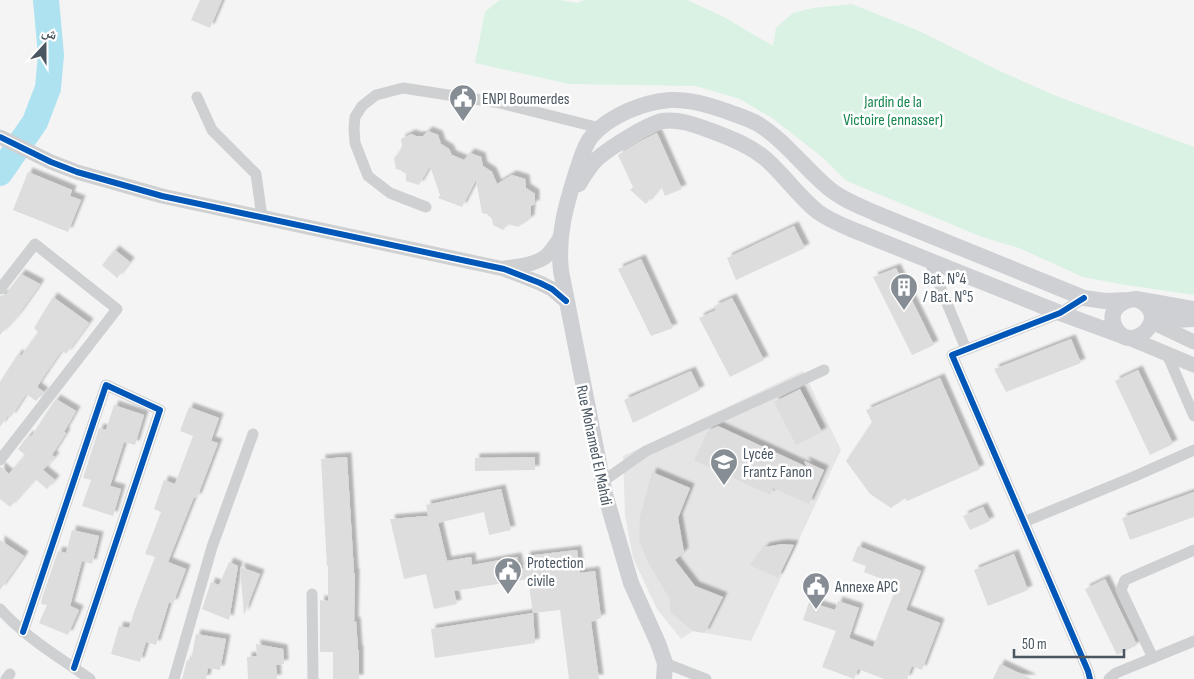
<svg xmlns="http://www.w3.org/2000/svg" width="1194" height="679" viewBox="0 0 1194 679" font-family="'Sofia Sans Condensed','Noto Naskh Arabic',sans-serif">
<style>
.education{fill:#e6e5e6}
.green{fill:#d9f2e3}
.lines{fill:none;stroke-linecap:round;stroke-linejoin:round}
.river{stroke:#aee2f0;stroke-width:26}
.building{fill:#ddddde;filter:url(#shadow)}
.minor{stroke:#ced0d2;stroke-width:11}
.tertiary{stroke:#ced0d2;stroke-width:15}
.secondary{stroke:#ced0d4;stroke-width:16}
.cycleway-casing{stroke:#fff;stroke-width:9}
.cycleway{stroke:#0057b8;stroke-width:6}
.labels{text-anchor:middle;stroke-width:5;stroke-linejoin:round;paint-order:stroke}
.poi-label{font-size:16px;fill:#4a5661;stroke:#fff;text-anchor:start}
.park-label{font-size:16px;fill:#17864f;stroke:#fff}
.street-label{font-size:16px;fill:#4a5661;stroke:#fff}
</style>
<defs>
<filter id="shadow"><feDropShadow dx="4.5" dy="-4.5" stdDeviation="1" flood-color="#0004"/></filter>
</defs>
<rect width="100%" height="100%" fill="#f4f4f4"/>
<path class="education" d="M 803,371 L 841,450 L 751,641 L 693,631 L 681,639 L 657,609 L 633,558 L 625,515 L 623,456 Z"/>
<path class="green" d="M 501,0 L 559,0 L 578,3 L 584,0 L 687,0 L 724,17 L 773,46 L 776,28 L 793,13 L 813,8 L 852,4 L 919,31 L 1002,72 L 1056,96 L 1194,147 L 1194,295 L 1120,284 L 1083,277 L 1019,248 L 982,237 L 847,181 L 821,156 L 772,118 L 740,99 L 696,86 L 569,84 L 475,63 L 485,12 L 498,1 Z"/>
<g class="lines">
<path class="river" d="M 0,173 L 35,122 L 48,88 L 51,55 L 46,0"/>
</g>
<path class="building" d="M 200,0 L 222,0 L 210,28 L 191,20 Z
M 428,131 L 438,135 L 441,144 L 449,149 L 452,155 L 464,160 L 470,153 L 481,157 L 483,166 L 492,172 L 497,184 L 512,175 L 525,179 L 526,188 L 535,194 L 535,204 L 531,206 L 530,219 L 518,227 L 508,224 L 503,230 L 493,225 L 492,219 L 487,214 L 482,213 L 476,180 L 462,207 L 438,198 L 440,195 L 430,166 L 419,185 L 406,181 L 406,174 L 400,170 L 396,169 L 394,158 L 400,151 L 402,145 L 401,139 L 411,134 L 416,136 L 423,136 Z
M 657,133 L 682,189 L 665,196 L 661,186 L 646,204 L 630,190 L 633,187 L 618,155 L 641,141 Z
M 28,172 L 72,190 L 70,196 L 81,200 L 68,232 L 13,210 Z
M 794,226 L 805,248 L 736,280 L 727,258 Z
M 115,250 L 130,262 L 117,278 L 102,265 Z
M 641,259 L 673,328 L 651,336 L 618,269 Z
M 896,268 L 934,345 L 912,355 L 873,277 Z
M 21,274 L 40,284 L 18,315 L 0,335 L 0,296 L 6,294 Z
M 53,297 L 89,323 L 66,354 L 62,350 L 46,373 L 37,387 L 44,392 L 36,401 L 26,394 L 11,417 L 8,415 L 0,427 L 0,382 L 18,354 L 21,356 L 38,332 L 34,328 Z
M 732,298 L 764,360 L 730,377 L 699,318 L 716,310 L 714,306 Z
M 1071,339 L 1081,363 L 1006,392 L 994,369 Z
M 1138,370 L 1173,444 L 1150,455 L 1115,381 Z
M 691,371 L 700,390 L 633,423 L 624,400 Z
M 940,378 L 980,469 L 907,501 L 905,498 L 891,508 L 870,494 L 846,461 L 872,422 L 866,410 Z
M 800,389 L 822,432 L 796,445 L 774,402 Z
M 56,399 L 76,411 L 64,432 L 66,433 L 52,455 L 55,457 L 43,470 L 55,480 L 47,489 L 35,479 L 10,507 L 0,499 L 0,467 L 1,467 L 9,474 L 25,455 L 18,449 L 29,435 L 31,437 L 47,412 Z
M 114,405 L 144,415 L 135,445 L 124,442 L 110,486 L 121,489 L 113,516 L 82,506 L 91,480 L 83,478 L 99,428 L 106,430 Z
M 189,407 L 219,418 L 211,441 L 218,443 L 197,498 L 194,497 L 168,562 L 186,569 L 173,604 L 169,602 L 156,645 L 146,642 L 140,662 L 111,654 L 119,626 L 129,628 L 135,609 L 155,557 L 145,554 L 161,512 L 154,509 L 164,480 L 175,484 L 193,436 L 180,431 Z
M 718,426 L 807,467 L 804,461 L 824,470 L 809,504 L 773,488 L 770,495 L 694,460 L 708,431 Z
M 347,457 L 354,573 L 355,573 L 354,622 L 356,621 L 358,650 L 359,650 L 359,679 L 333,679 L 333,652 L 320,652 L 320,600 L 328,601 L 328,566 L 327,566 L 321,459 Z
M 535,457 L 535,470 L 475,471 L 475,458 Z
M 652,472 L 690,488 L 678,518 L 684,552 L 675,560 L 695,586 L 723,597 L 705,633 L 693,631 L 671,613 L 669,598 L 649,564 L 639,541 L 640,516 Z
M 501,489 L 511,530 L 489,535 L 484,512 L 438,523 L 447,561 L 471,557 L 472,565 L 517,557 L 521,576 L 526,556 L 577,550 L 580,573 L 595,571 L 601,618 L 591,622 L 599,679 L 569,679 L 560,610 L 533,613 L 528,579 L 454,591 L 457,604 L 434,609 L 426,574 L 404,579 L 390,519 L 428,516 L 426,505 Z
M 1194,492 L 1194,517 L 1130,540 L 1122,518 Z
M 983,507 L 990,521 L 970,530 L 963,516 Z
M 72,530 L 99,536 L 92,564 L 82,561 L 70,606 L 79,610 L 68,635 L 39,623 L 47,605 L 41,604 L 42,598 L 58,551 L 66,553 Z
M 0,540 L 24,556 L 0,590 Z
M 782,544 L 794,545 L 778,578 L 750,565 L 765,547 Z
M 858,546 L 921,571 L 906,610 L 940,623 L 922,670 L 912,666 L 907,679 L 884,679 L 858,669 L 854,679 L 822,667 L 836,631 L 803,620 L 809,602 L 835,610 L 838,601 L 859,608 L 849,638 L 873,647 L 897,585 L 864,572 L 866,566 L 852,561 Z
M 1014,554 L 1028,590 L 988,606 L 974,570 Z
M 229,562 L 238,566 L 229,620 L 202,609 L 211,582 L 219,585 Z
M 240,567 L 260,574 L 244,615 Z
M 1105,579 L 1137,645 L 1117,655 L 1085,589 Z
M 533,613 L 535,643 L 435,658 L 431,629 Z
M 196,634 L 226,639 L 220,670 L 208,668 L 206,679 L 182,679 L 187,660 L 191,661 Z
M 256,644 L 283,649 L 284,664 L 276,665 L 277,679 L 248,679 L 247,657 L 257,656 Z
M 1000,664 L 1032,679 L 993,679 Z"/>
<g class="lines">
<path class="minor" d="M 197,97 L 212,130 L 256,174 L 262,217
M 426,207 L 390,193 L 368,176 L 355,143 L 354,128 L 355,117 L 362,106 L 376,95 L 403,88 L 500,103 L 600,128
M 929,260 L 966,349
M 0,289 L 35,244 L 117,309 L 0,460
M 1084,298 L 1060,313 L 952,355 L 1088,671 L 1090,679
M 1167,354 L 1194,416
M 602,482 L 646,451 L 824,370
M 1024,522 L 1133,477 L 1194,450
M 312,594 L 313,679
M 0,609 C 26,638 59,657 90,679
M 23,632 L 106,385 L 160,410 L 74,668
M 1153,658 L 1121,590 L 1125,580 L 1194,550
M 665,663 L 706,679
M 6,679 L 10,674
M 174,679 L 212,547 L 253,434
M 1109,679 L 1116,673 L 1194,641"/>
<path class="tertiary" d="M 0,137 L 51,162 L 77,172 L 162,196 L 504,269 L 540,283 L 552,289 L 566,301
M 505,268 C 518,266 534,265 545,257 C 551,252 556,244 560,238
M 1152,322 L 1194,342
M 1129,338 L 1194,365"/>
<path class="secondary" d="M 579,184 C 583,177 588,169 594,162 C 604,151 647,124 662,121 C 680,118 700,127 717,133 C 735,140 752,147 767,160 C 785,176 799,197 818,212 C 828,219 839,224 851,229 L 1060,313 L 1123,336
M 1136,299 C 1176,315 1130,358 1115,327 C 1107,311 1120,300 1136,299 L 1194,309
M 1152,319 L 1175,320 L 1194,319
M 664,679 L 665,663 L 658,643 L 631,583 L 605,494 L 561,271 C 557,235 566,205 577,170 C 581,159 584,145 592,136 C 610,115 644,102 670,100 C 689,99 708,105 726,111 C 736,115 748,118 758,124 C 784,140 802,165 825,185 C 839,198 857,205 875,213 L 1084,298 L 1105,301 L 1129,300"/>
<g class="cycleway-casing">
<path id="cycleway" d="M 0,137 L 51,162 L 77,172 L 162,196 L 504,269 L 540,283 L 552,289 L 566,301
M 1084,298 L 1060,313 L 952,355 L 1088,671 L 1090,679
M 23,632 L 106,385 L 160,410 L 74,668"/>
</g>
<use href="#cycleway" class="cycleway"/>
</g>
<defs>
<g id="civic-pin" transform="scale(1.4375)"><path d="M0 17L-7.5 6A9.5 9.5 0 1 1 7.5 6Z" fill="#868d94" stroke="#fff"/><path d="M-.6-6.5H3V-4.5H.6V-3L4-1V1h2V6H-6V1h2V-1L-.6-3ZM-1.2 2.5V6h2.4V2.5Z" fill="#fff"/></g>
<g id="building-pin" transform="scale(1.4375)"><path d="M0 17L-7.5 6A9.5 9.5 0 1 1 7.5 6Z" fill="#868d94" stroke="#fff"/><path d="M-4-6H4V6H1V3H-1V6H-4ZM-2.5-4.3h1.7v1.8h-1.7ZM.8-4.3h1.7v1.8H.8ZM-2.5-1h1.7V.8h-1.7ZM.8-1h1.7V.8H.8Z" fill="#fff"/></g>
<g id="school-pin" transform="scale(1.4375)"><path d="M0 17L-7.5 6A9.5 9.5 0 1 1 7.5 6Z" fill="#868d94" stroke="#fff"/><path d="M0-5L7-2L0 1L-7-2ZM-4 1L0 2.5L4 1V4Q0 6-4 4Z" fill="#fff"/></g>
</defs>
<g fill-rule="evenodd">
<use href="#civic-pin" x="463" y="98"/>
<use href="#building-pin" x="904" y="287"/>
<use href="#school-pin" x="724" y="462"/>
<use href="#civic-pin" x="508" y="571"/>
<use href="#civic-pin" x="816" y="586"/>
</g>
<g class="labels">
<g class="poi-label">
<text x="482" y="104">ENPI Boumerdes</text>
<text x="923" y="284">Bat. N°4<tspan x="923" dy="18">/ Bat. N°5</tspan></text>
<text x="743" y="459">Lycée<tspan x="743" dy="18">Frantz Fanon</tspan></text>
<text x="527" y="568">Protection<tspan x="527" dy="18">civile</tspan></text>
<text x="835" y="592">Annexe APC</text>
</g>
<g class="park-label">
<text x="893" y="107">Jardin de la<tspan x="893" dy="18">Victoire (ennasser)</tspan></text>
</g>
<g class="street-label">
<text transform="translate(595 445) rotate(78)" y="6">Rue Mohamed El Mahdi</text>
</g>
</g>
<g transform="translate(45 45) rotate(21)" stroke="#ffffff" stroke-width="4" paint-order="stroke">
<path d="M0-4L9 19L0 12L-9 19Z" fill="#4a5661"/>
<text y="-8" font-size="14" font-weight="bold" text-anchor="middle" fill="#4a5661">ش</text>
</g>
<path d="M1014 649v8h110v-8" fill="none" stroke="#4a5661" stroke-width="2.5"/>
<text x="1022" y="649" font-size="15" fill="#4a5661" stroke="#ffffff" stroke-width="4" paint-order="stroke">50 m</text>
</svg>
